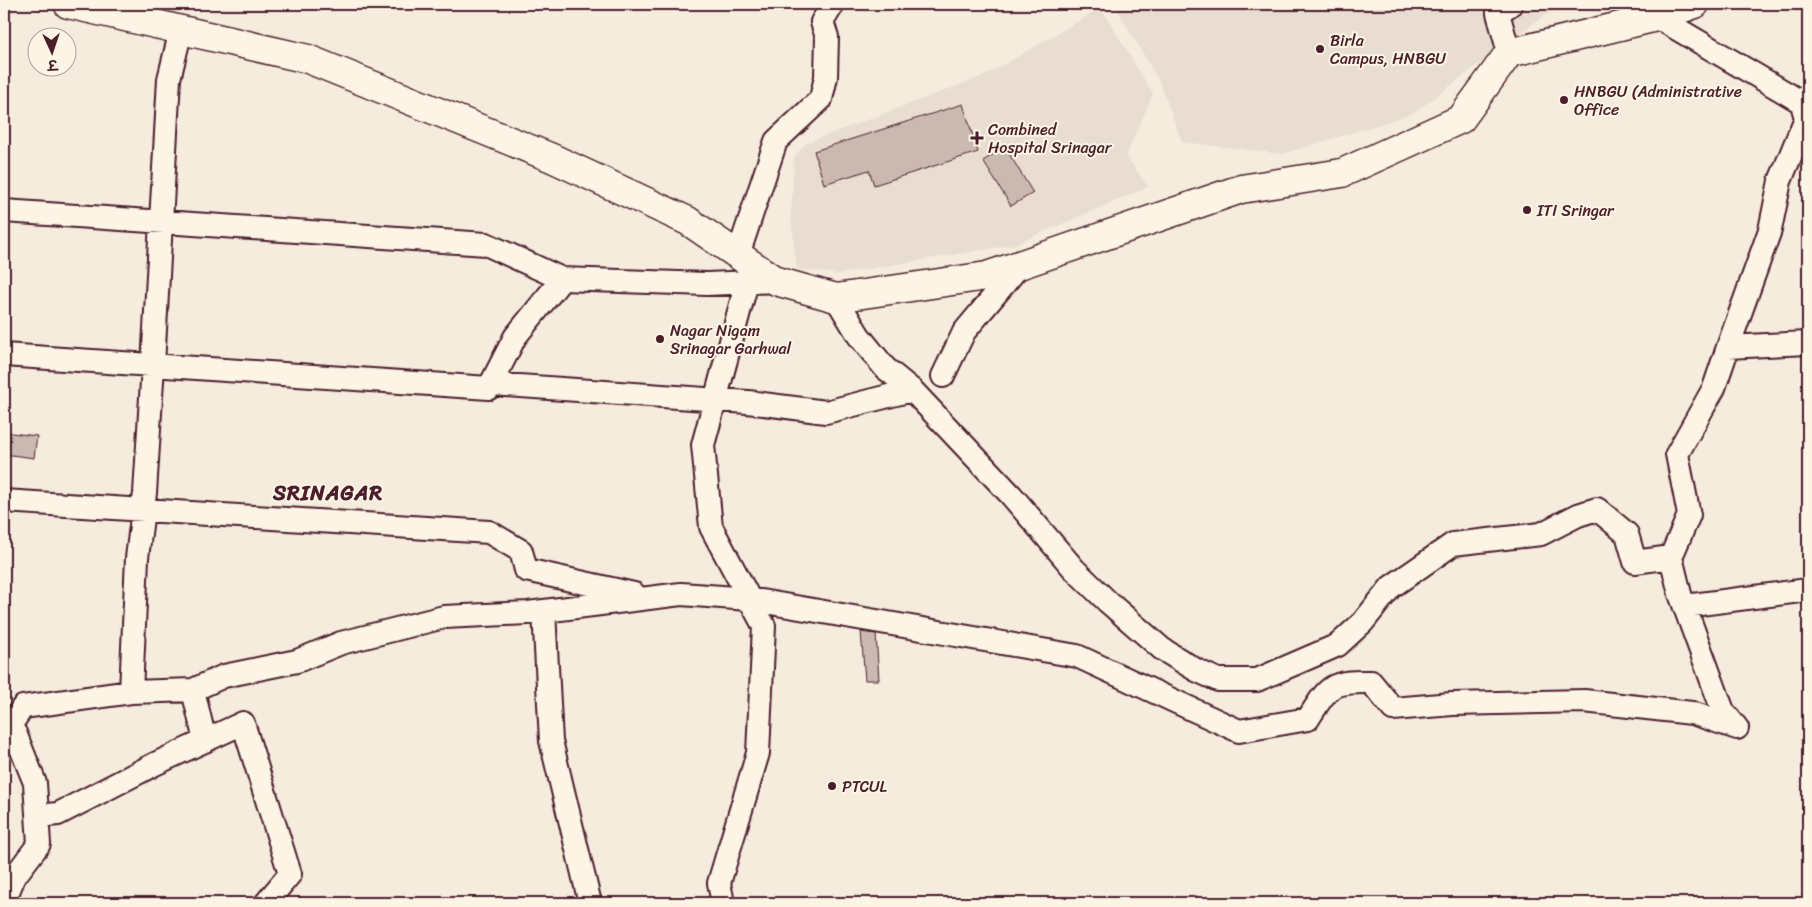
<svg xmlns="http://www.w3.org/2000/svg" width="1812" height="907" viewBox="0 0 1812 907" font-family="Sriracha,'Playpen Sans Deva',sans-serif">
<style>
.built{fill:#e8ddd0}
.building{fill:#cab9b1;stroke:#4a1f2b}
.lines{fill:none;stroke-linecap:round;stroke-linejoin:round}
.minor-casing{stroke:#4a1f2b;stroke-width:26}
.highway-casing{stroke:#4a1f2b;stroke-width:31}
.minor{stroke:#fcf5e5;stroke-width:22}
.highway{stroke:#fcf5e5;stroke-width:28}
.poi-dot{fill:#4a1f2b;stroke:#fcf5e5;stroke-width:2}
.labels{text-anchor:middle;stroke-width:4;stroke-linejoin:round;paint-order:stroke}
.poi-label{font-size:16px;fill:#4a1f2b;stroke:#fcf5e5;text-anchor:start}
.district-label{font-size:21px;font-weight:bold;letter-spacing:1px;fill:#4a1f2b;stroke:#fcf5e5}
</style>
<rect width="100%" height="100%" fill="#f5ecde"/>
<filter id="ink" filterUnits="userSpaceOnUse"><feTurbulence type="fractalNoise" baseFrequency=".02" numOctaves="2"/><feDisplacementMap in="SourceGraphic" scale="10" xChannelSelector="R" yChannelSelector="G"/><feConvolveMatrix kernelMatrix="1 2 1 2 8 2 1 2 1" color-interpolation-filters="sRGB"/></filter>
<g filter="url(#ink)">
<path class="built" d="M 1114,4 L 1572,4 L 1545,15 L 1412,114 L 1283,154 L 1182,142 L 1160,83 Z
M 1101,8 L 1153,94 L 1126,156 L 1148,187 L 1013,245 L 837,274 L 797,269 L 791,217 L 794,157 L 806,143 L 986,75 Z"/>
<path class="building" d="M 963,104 L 978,152 L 874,185 L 869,170 L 824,184 L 814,151 Z
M 1005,147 L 1033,193 L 1011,206 L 983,161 Z
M 4,432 L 37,436 L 34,458 L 4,454 Z
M 861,632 L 876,634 L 879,680 L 865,680 Z"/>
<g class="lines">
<g class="minor-casing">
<path id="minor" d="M 1657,17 L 1808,106
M 1509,53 L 1498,13 L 1511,4
M 4,211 L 486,244 L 562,279 L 707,284 L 776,281
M 738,255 L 776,141 L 821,99 L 826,77 L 827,37 L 822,22 L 833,4
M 1728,347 L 1808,343
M 4,355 L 489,388 L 515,337 L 562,279
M 943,376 L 964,332 L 1020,265
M 491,384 L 748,402 L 826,412 L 912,390
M 4,501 L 489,532 L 521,551 L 526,570 L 634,594
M 1671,557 L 1689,515 L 1677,454 L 1714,388 L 1728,347 L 1770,230 L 1780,181 L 1806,118 L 1802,104
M 1685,606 L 1808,590
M 544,611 L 551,741 L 590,903
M 131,692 L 137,558 L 145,493 L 153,365 L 169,79 L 181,30
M 4,722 L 15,733 L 35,783 L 39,844 L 14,877 L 4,901
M 9,727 L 23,707 L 131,692 L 193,690
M 205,741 L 193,690 L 224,676 L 297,661 L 341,643 L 444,617 L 528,613 L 681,594 L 749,599 L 1077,656 L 1239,731 L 1308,719 C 1329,686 1330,681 1371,682 L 1393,709 L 1452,704 L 1584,701 L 1692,713 L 1737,728 L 1723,711 L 1680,594 L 1671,557 L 1635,562 L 1627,534 L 1597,509 L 1578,515 L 1541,534 L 1453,544 L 1391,587 L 1363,622 L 1338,645 L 1257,680 L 1218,680 L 1196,670 L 1162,649 L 1108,602 L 1074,569 L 1011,495 L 912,390 L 885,368 L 859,336 L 836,298
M 38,816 L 58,814 L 155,764 L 243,723 L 290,874 L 266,903
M 723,903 L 719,883 L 758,753 L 764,626 L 711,527 L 703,445 L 747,282"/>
</g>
<g class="highway-casing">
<path id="highway" d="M 68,4 L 308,59 L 552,158 L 688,221 L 776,281 L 836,298 L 987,276 L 1241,189 L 1342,173 L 1461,119 L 1509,53 L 1657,17 L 1695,4"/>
</g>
<use href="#minor" class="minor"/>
<use href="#highway" class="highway"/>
</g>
</g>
<g class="poi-dot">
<circle cx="1320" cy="49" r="5"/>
<circle cx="1564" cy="100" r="5"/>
<path d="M974.5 130.5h5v5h5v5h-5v5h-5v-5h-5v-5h5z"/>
<circle cx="1527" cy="210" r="5"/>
<circle cx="660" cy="339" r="5"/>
<circle cx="832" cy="786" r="5"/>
</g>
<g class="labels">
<g class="poi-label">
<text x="1330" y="46">Birla<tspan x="1330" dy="18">Campus, HNBGU</tspan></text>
<text x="1574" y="97">HNBGU (Administrative<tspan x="1574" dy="18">Office</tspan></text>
<text x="988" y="135">Combined<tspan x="988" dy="18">Hospital Srinagar</tspan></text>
<text x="1537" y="216">ITI Sringar</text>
<text x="670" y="336">Nagar Nigam<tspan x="670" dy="18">Srinagar Garhwal</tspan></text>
<text x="842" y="792">PTCUL</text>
</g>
<g class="district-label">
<text x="328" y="500">SRINAGAR</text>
</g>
</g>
<rect width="1812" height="907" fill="none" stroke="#fcf5e5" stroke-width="20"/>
<rect x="10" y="10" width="1792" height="887" fill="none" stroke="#4a1f2b" stroke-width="2" filter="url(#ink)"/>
<g transform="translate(52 52) rotate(177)"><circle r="24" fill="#fcf5e5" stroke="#b59f9b"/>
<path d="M0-4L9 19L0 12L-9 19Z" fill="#4a1f2b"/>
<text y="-8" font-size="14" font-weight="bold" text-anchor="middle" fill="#4a1f2b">उ</text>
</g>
</svg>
